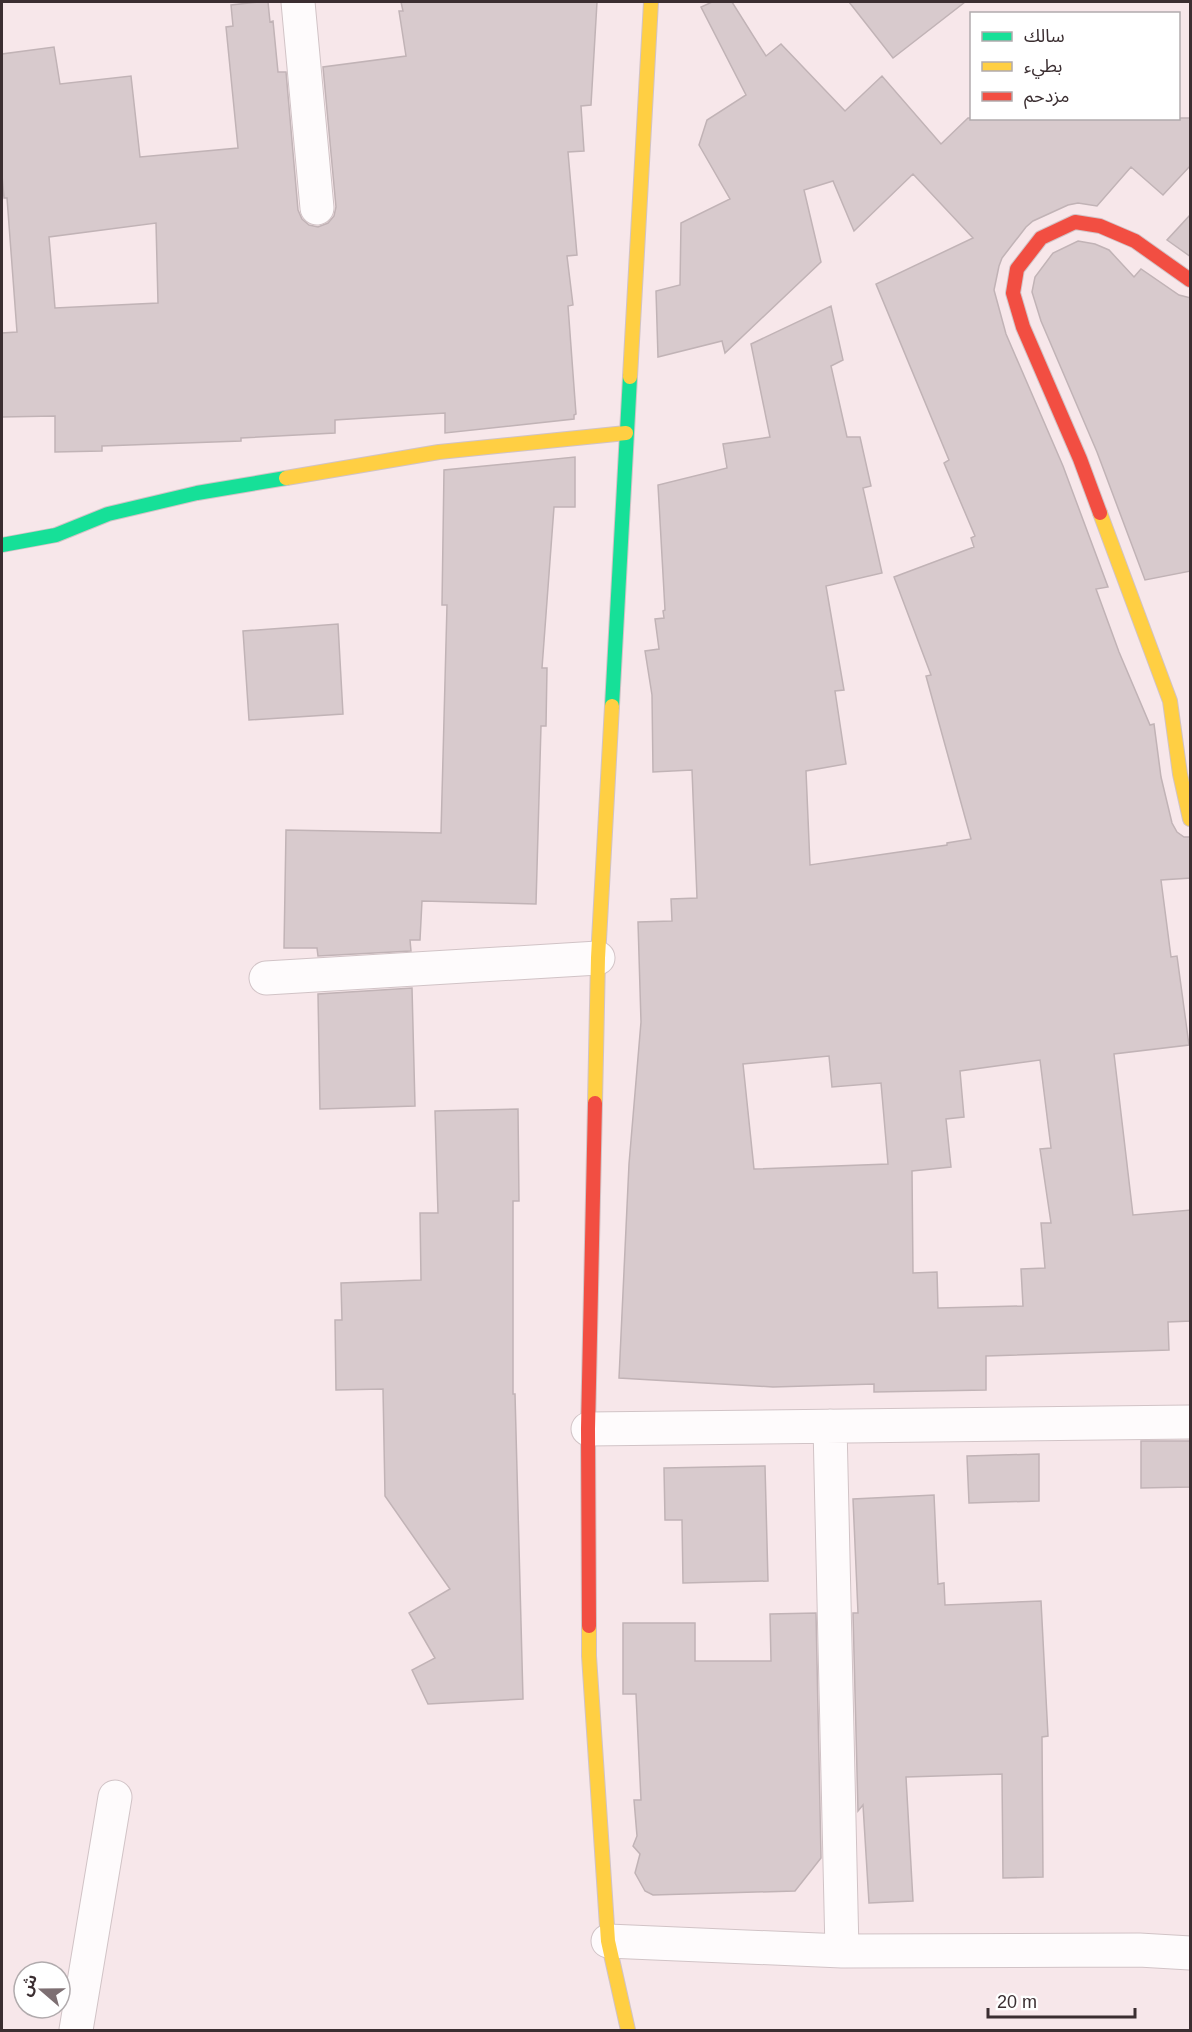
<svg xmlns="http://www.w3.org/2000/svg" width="1192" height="2032" viewBox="0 0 1192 2032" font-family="Helvetica,'Noto Sans Arabic',sans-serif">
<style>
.building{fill:#d8cacd;stroke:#c1b3b6;stroke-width:1.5;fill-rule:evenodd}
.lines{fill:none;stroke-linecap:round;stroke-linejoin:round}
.street-casing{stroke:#d1c3c6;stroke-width:35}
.fast-casing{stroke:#d1c3c6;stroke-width:16}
.slow-casing{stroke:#d1c3c6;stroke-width:16}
.jam-casing{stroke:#d1c3c6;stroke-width:16}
.street{stroke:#fefbfc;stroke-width:33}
.fast{stroke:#16e098;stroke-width:14}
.slow{stroke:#ffcf43;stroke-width:14}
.jam{stroke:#f24e42;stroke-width:14}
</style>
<rect width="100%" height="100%" fill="#f7e7ea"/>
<path class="building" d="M 259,2 L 268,2 L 270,22 L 273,21 L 278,72 L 286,72 L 298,210 L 302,219 L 309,225 L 318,227 L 328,223 L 334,216 L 336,207 L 323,67 L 406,56 L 399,11 L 403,11 L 401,2 L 597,2 L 591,105 L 581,106 L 584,151 L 568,152 L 577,255 L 567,256 L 573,305 L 568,306 L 576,414 L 574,415 L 574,419 L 445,433 L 445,413 L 335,420 L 335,433 L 241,438 L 241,441 L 102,446 L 102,451 L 55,452 L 55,416 L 2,417 L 2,333 L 17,332 L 7,198 L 4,198 L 2,175 L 2,54 L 54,47 L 60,84 L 131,76 L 140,157 L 238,148 L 226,27 L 233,26 L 231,5 ZM 156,223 L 158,303 L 55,308 L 49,237 Z
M 712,2 L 732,2 L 766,56 L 781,44 L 845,111 L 882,76 L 941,144 L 968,118 L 1191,118 L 1191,165 L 1163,195 L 1131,167 L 1097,206 L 1078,203 L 1068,205 L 1033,221 L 1026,227 L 1002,258 L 999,266 L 994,290 L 1006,334 L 1063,466 L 1108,587 L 1096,589 L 1119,652 L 1150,725 L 1154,724 L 1161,777 L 1172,823 L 1177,832 L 1184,837 L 1191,837 L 1191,878 L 1161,880 L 1171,957 L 1177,956 L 1189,1045 L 1114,1054 L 1133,1215 L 1191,1210 L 1191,1321 L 1168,1322 L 1169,1350 L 986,1356 L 986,1390 L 874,1392 L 874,1384 L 773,1387 L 619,1378 L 629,1164 L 641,1022 L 638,922 L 672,921 L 671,899 L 697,898 L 692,770 L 653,772 L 652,695 L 645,651 L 659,649 L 655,619 L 664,618 L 663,611 L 665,610 L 658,485 L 727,468 L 723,444 L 770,437 L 751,344 L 831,306 L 843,360 L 831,366 L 847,437 L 860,437 L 871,486 L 863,488 L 882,573 L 826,586 L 844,690 L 835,691 L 846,764 L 806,771 L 810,865 L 947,845 L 947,843 L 971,839 L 926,676 L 931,675 L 894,577 L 974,547 L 971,538 L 975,536 L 944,463 L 949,460 L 876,284 L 973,238 L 913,174 L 854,231 L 833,181 L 804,190 L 821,262 L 725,353 L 722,341 L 658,357 L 656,291 L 680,285 L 681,223 L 730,199 L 699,145 L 707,120 L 746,95 L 701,7 ZM 829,1056 L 832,1087 L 881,1083 L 888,1164 L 754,1169 L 743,1064 ZM 1040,1060 L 1051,1148 L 1040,1149 L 1051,1223 L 1041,1223 L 1045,1268 L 1021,1269 L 1023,1306 L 938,1308 L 937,1272 L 913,1273 L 912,1171 L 951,1167 L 946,1119 L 964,1117 L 960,1071 Z
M 849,2 L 965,2 L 893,58 Z
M 1191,214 L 1191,257 L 1167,240 Z
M 1078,241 L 1095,244 L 1109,250 L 1134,277 L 1141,269 L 1179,295 L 1191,298 L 1191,571 L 1145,580 L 1097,452 L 1041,321 L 1032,292 L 1035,277 L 1053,253 Z
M 575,457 L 575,507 L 554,507 L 542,668 L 547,668 L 546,726 L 541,726 L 536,904 L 422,901 L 420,940 L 410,940 L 411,951 L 318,956 L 317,948 L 284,948 L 286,830 L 441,833 L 447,605 L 442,605 L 444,470 Z
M 338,624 L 343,714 L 249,720 L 243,631 Z
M 412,988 L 415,1106 L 320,1109 L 318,994 Z
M 518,1109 L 519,1201 L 513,1201 L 513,1394 L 515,1394 L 523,1699 L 428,1704 L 412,1670 L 435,1658 L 409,1613 L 450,1589 L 385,1496 L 383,1389 L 336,1390 L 335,1320 L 342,1320 L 341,1283 L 421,1280 L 420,1213 L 438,1213 L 435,1111 Z
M 1141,1441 L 1191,1441 L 1191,1487 L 1141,1488 Z
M 1039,1454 L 1039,1501 L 969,1503 L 967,1456 Z
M 765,1466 L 768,1581 L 683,1583 L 682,1520 L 665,1520 L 664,1468 Z
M 934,1495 L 938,1584 L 944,1583 L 945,1605 L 1041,1601 L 1048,1736 L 1042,1737 L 1043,1877 L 1003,1878 L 1002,1774 L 906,1777 L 913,1901 L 869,1903 L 863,1805 L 858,1811 L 853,1613 L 858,1613 L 853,1499 Z
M 816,1613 L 821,1858 L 795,1891 L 653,1895 L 645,1891 L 635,1873 L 640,1854 L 633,1846 L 637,1836 L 634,1800 L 641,1800 L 636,1694 L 623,1694 L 623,1623 L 695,1623 L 695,1661 L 771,1661 L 770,1614 Z"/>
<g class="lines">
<g class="street-casing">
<path id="street" d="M 298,2 L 317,208
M 266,978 L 598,958
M 830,1426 L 842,1951
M 588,1429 L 1190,1422
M 608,1941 L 842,1951 L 1139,1950 L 1190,1953
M 76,2030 L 115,1797"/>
</g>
<g class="fast-casing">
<path id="fast" d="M 2,545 L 56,535 L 108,514 L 197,493 L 286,478
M 612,706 L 630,377"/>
</g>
<g class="slow-casing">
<path id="slow" d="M 630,377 L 651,2
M 286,478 L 439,452 L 626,433
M 1100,513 L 1170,701 L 1180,774 L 1190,819
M 595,1103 L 598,958 L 612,706
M 589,1626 L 589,1656 L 608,1941 L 628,2030"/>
</g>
<g class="jam-casing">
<path id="jam" d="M 1100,513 L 1080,459 L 1023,327 L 1013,293 L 1017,269 L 1041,238 L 1075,222 L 1100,226 L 1135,241 L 1190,280
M 589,1626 L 588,1429 L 595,1103"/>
</g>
<use href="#street" class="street"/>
<use href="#fast" class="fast"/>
<use href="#slow" class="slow"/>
<use href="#jam" class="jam"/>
</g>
<rect width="1192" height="2032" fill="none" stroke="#3b2e31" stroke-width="6"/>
<rect x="970" y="12" width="210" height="108" fill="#ffffff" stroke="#b1abad" stroke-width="1.5"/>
<rect x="982" y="32" width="30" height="9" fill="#16e098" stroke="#b1abad" stroke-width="1.5"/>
<text x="1024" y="42" font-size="18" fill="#3b2e31">سالك</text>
<rect x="982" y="62" width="30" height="9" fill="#ffcf43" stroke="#b1abad" stroke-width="1.5"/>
<text x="1024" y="72" font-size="18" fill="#3b2e31">بطيء</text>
<rect x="982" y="92" width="30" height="9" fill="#f24e42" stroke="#b1abad" stroke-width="1.5"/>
<text x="1024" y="102" font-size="18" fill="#3b2e31">مزدحم</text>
<g transform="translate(42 1990) rotate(290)"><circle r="28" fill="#ffffff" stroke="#b1abad" stroke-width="1.5"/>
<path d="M0-4.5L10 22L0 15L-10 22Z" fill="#7d6f72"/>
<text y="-9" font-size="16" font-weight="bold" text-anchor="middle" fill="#3b2e31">ش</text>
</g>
<path d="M988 2008v9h147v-9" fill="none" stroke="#3b2e31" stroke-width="3"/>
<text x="997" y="2008" font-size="18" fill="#3b2e31" stroke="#ffffff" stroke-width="4.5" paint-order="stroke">20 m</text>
</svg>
